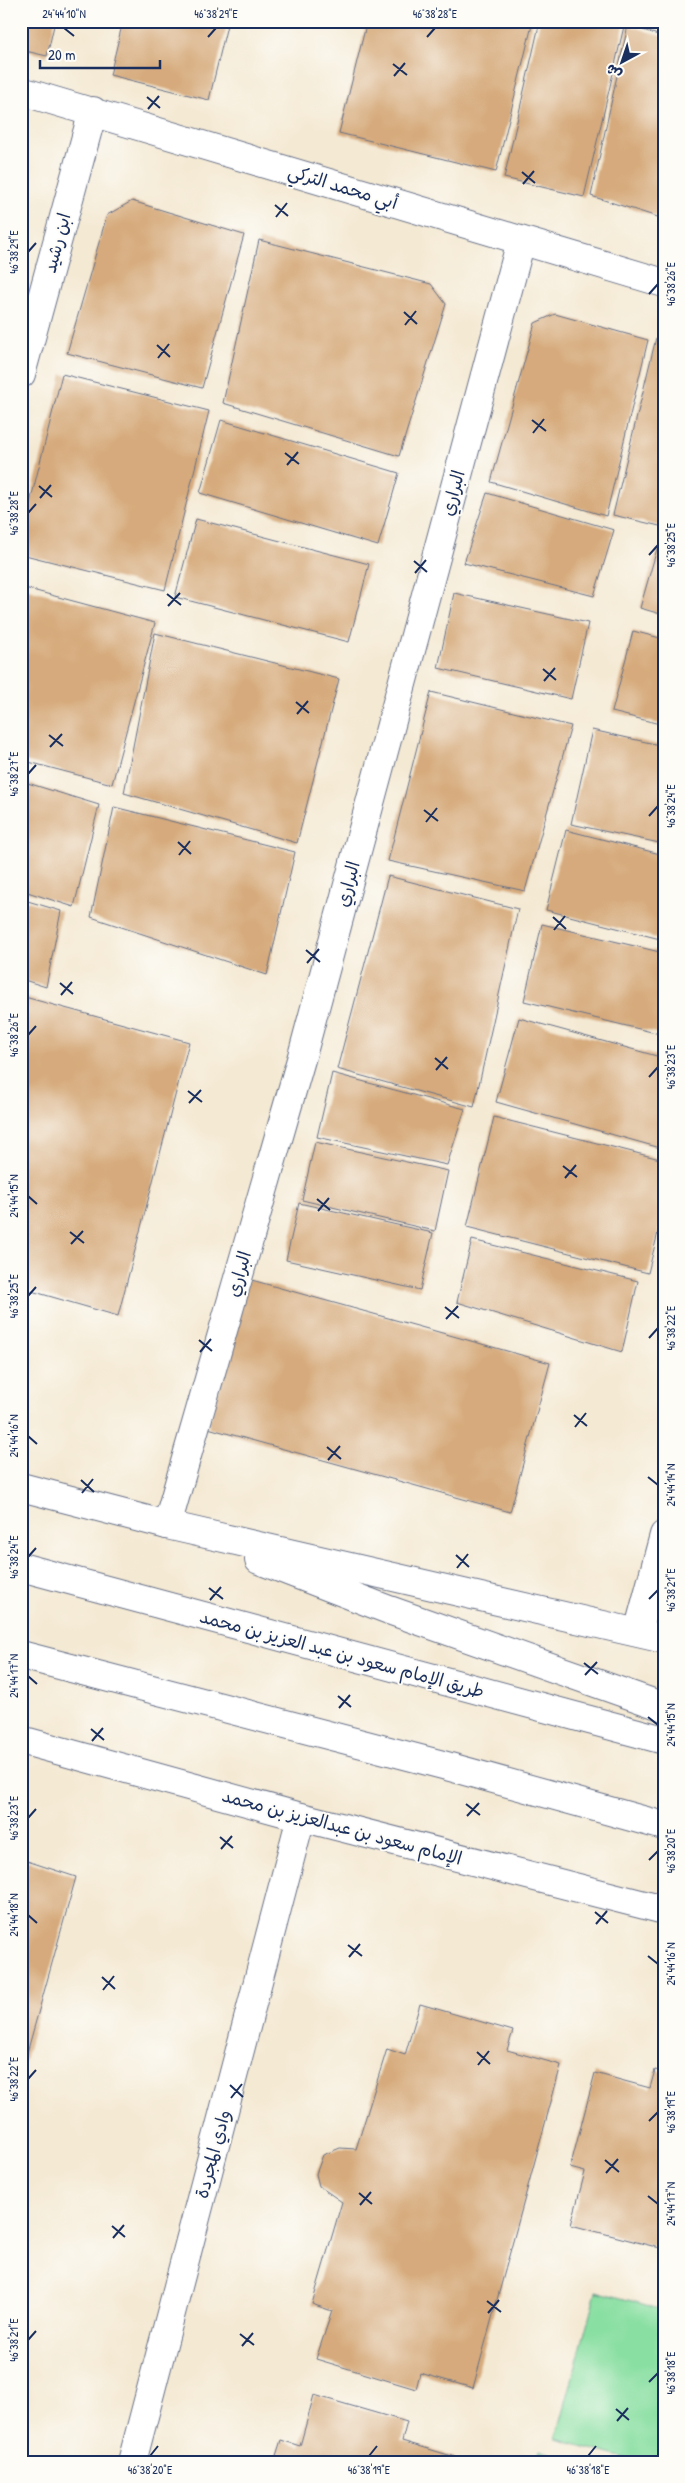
<svg xmlns="http://www.w3.org/2000/svg" width="685" height="2483" viewBox="0 0 685 2483" font-family="'Patrick Hand','Playpen Sans Arabic',sans-serif">
<style>
.green{fill:#89dfa2;stroke:#528780}
.building{fill:#d6aa7c}
.lines{fill:none;stroke-linecap:round;stroke-linejoin:round}
.minor-casing{stroke:#677087;stroke-width:30}
.secondary-casing{stroke:#677087;stroke-width:30}
.primary-casing{stroke:#677087;stroke-width:30}
.minor{stroke:#fff;stroke-width:28}
.secondary{stroke:#fff;stroke-width:28}
.primary{stroke:#fff;stroke-width:28}
.ticks{fill:none;stroke:#1b2f5e;stroke-width:2}
.labels{text-anchor:middle;stroke-width:4;stroke-linejoin:round;paint-order:stroke}
.street-label{font-size:18px;fill:#1b2f5e;stroke:#fdfcf7}
.neatline{fill:none;stroke:#1b2f5e;stroke-width:2}
.ticks-label{font-size:12px;text-anchor:middle;fill:#1b2f5e}
</style>
<rect width="100%" height="100%" fill="#fdfcf7"/>
<filter id="ink" filterUnits="userSpaceOnUse"><feTurbulence type="fractalNoise" baseFrequency=".02" numOctaves="2"/><feDisplacementMap in="SourceGraphic" scale="10" xChannelSelector="R" yChannelSelector="G"/><feConvolveMatrix kernelMatrix="1 2 1 2 8 2 1 2 1" color-interpolation-filters="sRGB"/></filter>
<filter id="wash" filterUnits="userSpaceOnUse"><feTurbulence type="fractalNoise" baseFrequency=".0096" numOctaves="4" result="noise"/><feDisplacementMap in="SourceGraphic" scale="20" xChannelSelector="R" yChannelSelector="G"/><feGaussianBlur stdDeviation="1.12" result="paint"/><feColorMatrix in="noise" values="0 0 0 0 0 0 0 0 0 0 0 0 0 0 0 0 0 1.4 0 .05"/><feComposite in="paint" operator="in"/></filter>
<g filter="url(#wash)">
<rect width="100%" height="100%" fill="#f4e9d3"/>
<path class="green" d="M 596,2291 L 664,2310 L 664,2462 L 638,2462 L 556,2439 Z
M 540,2450 L 580,2462 L 537,2462 Z"/>
<g id="blocks">
<path class="building" d="M 21,21 L 55,21 L 47,56 L 21,50 Z
M 123,21 L 228,21 L 209,100 L 110,75 Z
M 367,21 L 533,21 L 496,172 L 339,133 Z
M 540,21 L 625,22 L 584,197 L 504,178 Z
M 628,25 L 664,37 L 664,219 L 591,196 Z
M 132,201 L 244,235 L 202,388 L 67,353 L 107,215 Z
M 259,240 L 431,284 L 446,304 L 399,456 L 223,403 Z
M 555,314 L 648,340 L 606,516 L 491,482 L 535,323 Z
M 656,338 L 664,341 L 664,527 L 613,515 Z
M 62,374 L 209,411 L 165,590 L 21,554 L 21,539 Z
M 221,420 L 399,473 L 378,546 L 200,493 Z
M 487,493 L 614,530 L 594,596 L 464,563 Z
M 196,519 L 369,564 L 349,642 L 175,597 Z
M 657,549 L 664,550 L 664,615 L 640,608 Z
M 21,587 L 155,623 L 112,784 L 21,760 Z
M 454,593 L 588,623 L 571,699 L 438,668 Z
M 633,631 L 664,639 L 664,725 L 612,712 Z
M 155,633 L 339,679 L 297,843 L 124,793 Z
M 431,692 L 571,726 L 525,891 L 388,861 Z
M 592,730 L 664,746 L 664,844 L 571,824 Z
M 21,781 L 99,805 L 74,907 L 21,890 Z
M 114,807 L 295,852 L 267,975 L 91,917 Z
M 566,830 L 664,855 L 664,940 L 546,910 Z
M 388,876 L 518,909 L 474,1107 L 337,1069 Z
M 21,899 L 61,911 L 46,987 L 21,979 Z
M 542,924 L 664,953 L 664,1035 L 524,1001 Z
M 21,996 L 189,1042 L 118,1316 L 21,1288 Z
M 519,1018 L 664,1058 L 664,1149 L 496,1102 Z
M 332,1073 L 465,1109 L 447,1165 L 317,1137 Z
M 494,1117 L 664,1160 L 664,1208 L 648,1273 L 467,1227 Z
M 315,1142 L 448,1171 L 435,1231 L 302,1200 Z
M 299,1203 L 433,1233 L 420,1290 L 286,1260 Z
M 472,1240 L 638,1281 L 622,1352 L 457,1302 Z
M 248,1279 L 550,1363 L 510,1512 L 208,1428 Z
M 21,1859 L 76,1877 L 22,2071 L 21,2071 Z
M 420,2004 L 513,2031 L 507,2050 L 561,2065 L 473,2388 L 420,2373 L 416,2389 L 316,2359 L 332,2311 L 312,2304 L 342,2202 L 319,2186 L 316,2174 L 323,2155 L 340,2148 L 356,2149 L 387,2049 L 405,2055 Z
M 655,2070 L 664,2072 L 664,2249 L 571,2225 L 585,2172 L 570,2168 L 595,2073 L 650,2088 Z
M 314,2395 L 407,2422 L 402,2441 L 455,2457 L 453,2462 L 274,2462 L 281,2440 L 300,2446 Z"/>
</g>
</g>
<g filter="url(#ink)">
<use href="#blocks" fill-opacity="0" stroke="#677087" stroke-width="1"/>
<g class="lines">
<g class="minor-casing">
<path id="minor" d="M 21,91 L 664,283
M 21,374 L 93,111
M 167,1525 L 302,1056 L 521,241
M 638,1632 L 664,1535
M 132,2462 L 301,1817"/>
</g>
<g class="secondary-casing">
<path id="secondary" d="M 21,1487 L 167,1525 L 664,1639
M 259,1560 L 389,1610 L 664,1707
M 21,1567 L 664,1740
M 21,1740 L 301,1817 L 664,1910"/>
</g>
<g class="primary-casing">
<path id="primary" d="M 21,1655 L 443,1765 L 664,1826"/>
</g>
<use href="#minor" class="minor"/>
<use href="#secondary" class="secondary"/>
<use href="#primary" class="primary"/>
</g>
</g>
<path class="ticks" d="M 64,28 L 74,36M 208,37 L 216,28M 427,37 L 435,28M 393,64 L 407,75M 394,76 L 405,63M 147,97 L 160,108M 148,109 L 159,96M 522,172 L 535,183M 523,184 L 534,171M 275,205 L 288,216M 276,217 L 287,203M 28,252 L 36,243M 649,294 L 658,284M 404,312 L 417,324M 405,325 L 416,311M 157,345 L 170,357M 158,358 L 169,344M 532,420 L 546,431M 533,433 L 544,419M 285,453 L 299,464M 287,465 L 298,452M 39,486 L 52,497M 40,498 L 51,485M 28,513 L 36,504M 649,555 L 658,545M 414,561 L 427,572M 415,573 L 426,560M 167,594 L 181,605M 168,606 L 180,593M 543,669 L 556,680M 544,681 L 555,668M 296,702 L 309,713M 297,714 L 308,701M 49,735 L 63,746M 50,747 L 62,734M 28,774 L 36,765M 424,810 L 438,821M 649,816 L 658,806M 426,822 L 437,808M 178,842 L 191,854M 179,855 L 190,841M 553,917 L 566,929M 554,930 L 565,916M 306,950 L 320,962M 307,963 L 319,949M 60,983 L 73,994M 61,995 L 72,982M 28,1035 L 36,1026M 435,1058 L 448,1069M 436,1070 L 447,1057M 649,1077 L 658,1067M 188,1091 L 202,1102M 189,1103 L 201,1090M 563,1166 L 577,1177M 565,1178 L 576,1165M 28,1196 L 37,1204M 317,1199 L 330,1210M 318,1211 L 329,1198M 70,1232 L 84,1243M 71,1244 L 83,1231M 28,1296 L 36,1287M 445,1307 L 459,1318M 446,1319 L 458,1306M 649,1338 L 658,1328M 199,1340 L 212,1351M 200,1352 L 211,1339M 574,1415 L 587,1426M 575,1427 L 586,1413M 28,1436 L 37,1444M 327,1447 L 341,1459M 328,1460 L 340,1446M 648,1477 L 658,1485M 81,1480 L 94,1492M 82,1493 L 93,1479M 456,1555 L 469,1567M 28,1557 L 36,1548M 457,1568 L 468,1554M 209,1588 L 223,1599M 649,1599 L 658,1590M 210,1600 L 221,1587M 584,1663 L 598,1674M 585,1675 L 597,1662M 28,1676 L 37,1684M 338,1696 L 351,1707M 339,1708 L 350,1695M 648,1717 L 658,1725M 91,1729 L 104,1740M 92,1741 L 103,1728M 466,1804 L 480,1815M 467,1816 L 479,1803M 28,1818 L 36,1809M 220,1837 L 233,1848M 221,1849 L 232,1836M 649,1860 L 658,1851M 595,1912 L 608,1923M 28,1915 L 37,1923M 596,1924 L 607,1911M 348,1945 L 362,1956M 648,1956 L 658,1964M 349,1957 L 360,1944M 102,1977 L 115,1989M 103,1990 L 114,1976M 477,2052 L 490,2064M 478,2065 L 489,2051M 28,2079 L 36,2070M 230,2085 L 243,2097M 231,2098 L 242,2084M 649,2121 L 658,2112M 605,2160 L 619,2172M 606,2173 L 618,2159M 359,2193 L 372,2204M 648,2196 L 658,2204M 360,2205 L 371,2192M 112,2226 L 125,2237M 113,2238 L 124,2225M 487,2301 L 501,2312M 488,2313 L 499,2300M 240,2334 L 254,2345M 28,2340 L 36,2331M 242,2346 L 253,2333M 649,2382 L 658,2373M 616,2409 L 629,2420M 617,2421 L 628,2408M 150,2456 L 158,2446M 369,2456 L 377,2446M 588,2456 L 596,2446"/>
<g class="labels">
<g class="street-label">
<text transform="translate(343 187) rotate(17)" y="6">أبي محمد التركي</text>
<text transform="translate(57 243) rotate(-75)" y="6">ابن رشيد</text>
<text transform="translate(453 493) rotate(-75)" y="6">البراري</text>
<text transform="translate(348 884) rotate(-75)" y="6">البراري</text>
<text transform="translate(239 1274) rotate(-74)" y="6">البراري</text>
<text transform="translate(342 1654) rotate(15)" y="6">طريق الإمام سعود بن عبد العزيز بن محمد</text>
<text transform="translate(342 1827) rotate(15)" y="6">الإمام سعود بن عبدالعزيز بن محمد</text>
<text transform="translate(213 2154) rotate(-75)" y="6">وادي المجردة</text>
</g>
</g>
<rect width="685" height="2483" fill="none" stroke="#fdfcf7" stroke-width="55"/>
<g transform="translate(622 62) rotate(220)" stroke="#fdfcf7" stroke-width="4" paint-order="stroke">
<path d="M0-4L9 19L0 12L-9 19Z" fill="#1b2f5e"/>
<text y="-8" font-size="14" font-weight="bold" text-anchor="middle" fill="#1b2f5e">ش</text>
</g>
<path d="M40 60v8h120v-8" fill="none" stroke="#1b2f5e" stroke-width="2.5"/>
<text x="48" y="60" font-size="15" fill="#1b2f5e" stroke="#fdfcf7" stroke-width="4" paint-order="stroke">20 m</text>
<rect x="28" y="28" width="630" height="2428" class="neatline"/>
<g class="ticks-label">
<text x="64" y="18">24°44'10"N</text>
<text x="216" y="18">46°38'29"E</text>
<text x="435" y="18">46°38'28"E</text>
<text transform="translate(14 252) rotate(-90)" y="4">46°38'29"E</text>
<text transform="translate(671 284) rotate(-90)" y="4">46°38'26"E</text>
<text transform="translate(14 513) rotate(-90)" y="4">46°38'28"E</text>
<text transform="translate(671 545) rotate(-90)" y="4">46°38'25"E</text>
<text transform="translate(14 774) rotate(-90)" y="4">46°38'27"E</text>
<text transform="translate(671 806) rotate(-90)" y="4">46°38'24"E</text>
<text transform="translate(14 1035) rotate(-90)" y="4">46°38'26"E</text>
<text transform="translate(671 1067) rotate(-90)" y="4">46°38'23"E</text>
<text transform="translate(14 1196) rotate(-90)" y="4">24°44'15"N</text>
<text transform="translate(14 1296) rotate(-90)" y="4">46°38'25"E</text>
<text transform="translate(671 1328) rotate(-90)" y="4">46°38'22"E</text>
<text transform="translate(14 1436) rotate(-90)" y="4">24°44'16"N</text>
<text transform="translate(671 1485) rotate(-90)" y="4">24°44'14"N</text>
<text transform="translate(14 1557) rotate(-90)" y="4">46°38'24"E</text>
<text transform="translate(671 1590) rotate(-90)" y="4">46°38'21"E</text>
<text transform="translate(14 1676) rotate(-90)" y="4">24°44'17"N</text>
<text transform="translate(671 1725) rotate(-90)" y="4">24°44'15"N</text>
<text transform="translate(14 1818) rotate(-90)" y="4">46°38'23"E</text>
<text transform="translate(671 1851) rotate(-90)" y="4">46°38'20"E</text>
<text transform="translate(14 1915) rotate(-90)" y="4">24°44'18"N</text>
<text transform="translate(671 1964) rotate(-90)" y="4">24°44'16"N</text>
<text transform="translate(14 2079) rotate(-90)" y="4">46°38'22"E</text>
<text transform="translate(671 2112) rotate(-90)" y="4">46°38'19"E</text>
<text transform="translate(671 2204) rotate(-90)" y="4">24°44'17"N</text>
<text transform="translate(14 2340) rotate(-90)" y="4">46°38'21"E</text>
<text transform="translate(671 2373) rotate(-90)" y="4">46°38'18"E</text>
<text x="150" y="2474">46°38'20"E</text>
<text x="369" y="2474">46°38'19"E</text>
<text x="588" y="2474">46°38'18"E</text>
</g>
</svg>
